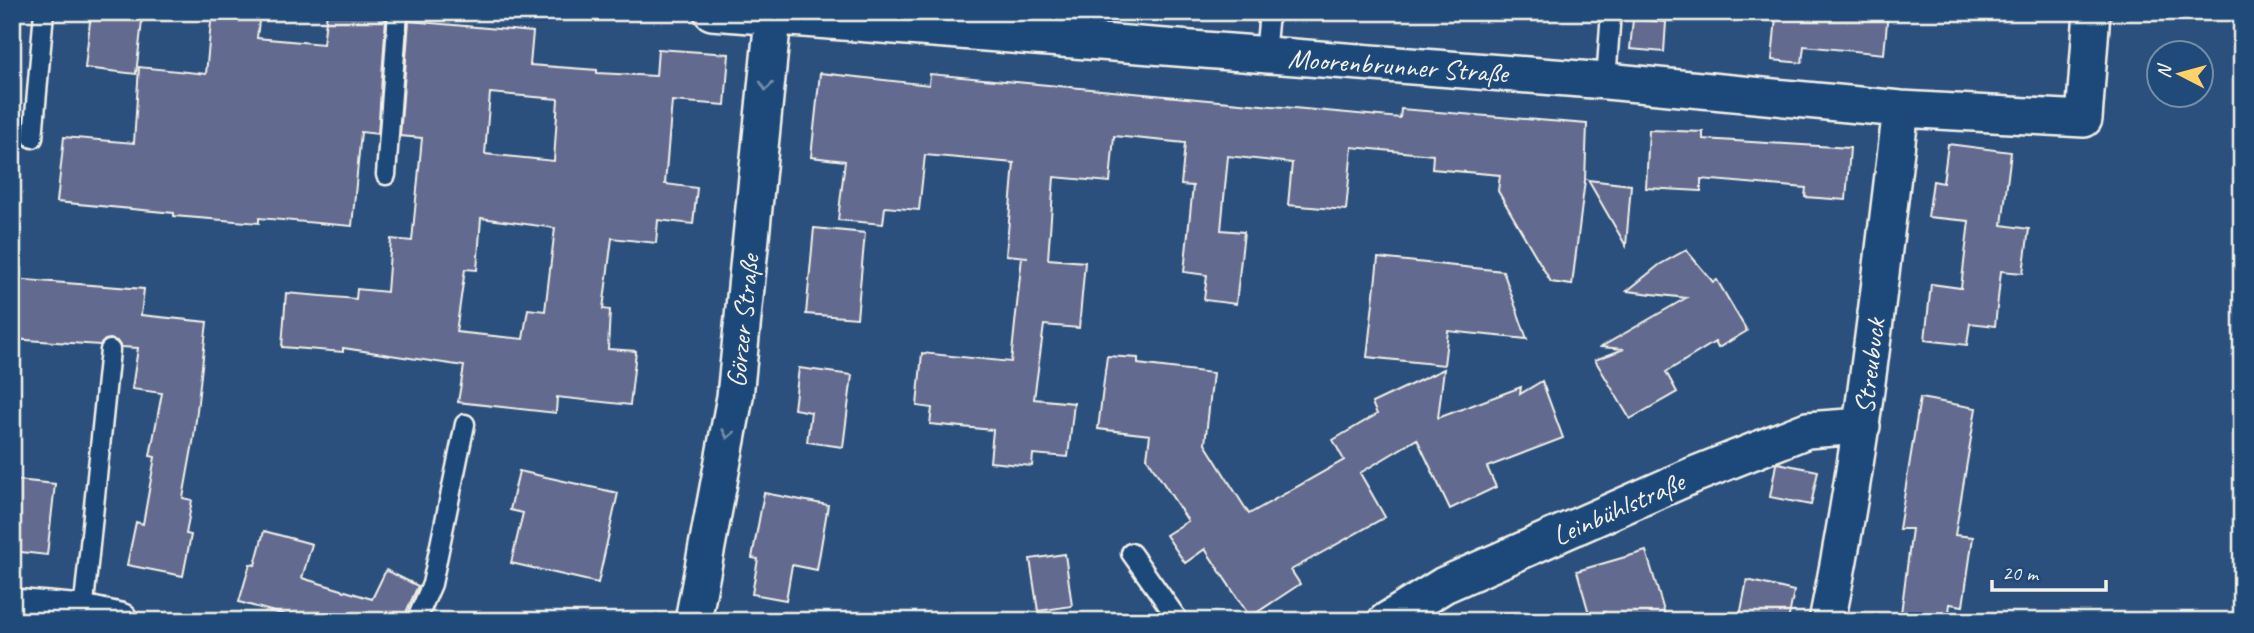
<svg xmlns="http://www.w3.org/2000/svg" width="2254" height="633" viewBox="0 0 2254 633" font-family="Caveat,sans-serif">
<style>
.building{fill:#626a90;stroke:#f4f1e8;stroke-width:2;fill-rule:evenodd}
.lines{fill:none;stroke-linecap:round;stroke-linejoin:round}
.lane-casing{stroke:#f4f1e8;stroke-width:23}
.street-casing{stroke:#f4f1e8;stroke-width:40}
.lane{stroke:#1f4a7a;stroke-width:18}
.street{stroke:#1f4a7a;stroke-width:35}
.oneway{stroke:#748da6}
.labels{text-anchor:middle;stroke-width:5;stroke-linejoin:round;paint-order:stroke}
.street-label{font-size:28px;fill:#f4f1e8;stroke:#1f4a7a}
</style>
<rect width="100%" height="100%" fill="#2c507e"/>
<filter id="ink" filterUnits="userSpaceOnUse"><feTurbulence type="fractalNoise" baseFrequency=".0143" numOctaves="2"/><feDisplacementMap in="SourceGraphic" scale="14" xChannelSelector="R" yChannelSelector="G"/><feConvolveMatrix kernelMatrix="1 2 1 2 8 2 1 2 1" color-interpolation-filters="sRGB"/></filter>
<g filter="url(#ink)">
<path class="building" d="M 91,12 L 143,12 L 136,74 L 85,68 Z
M 212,12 L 260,12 L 257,38 L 323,44 L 327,12 L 383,15 L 382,18 L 386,19 L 378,134 L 361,132 L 352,226 L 259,218 L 259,223 L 174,216 L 174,213 L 57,202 L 64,137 L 134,143 L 139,67 L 206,74 Z
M 1794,12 L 1888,12 L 1884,54 L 1804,46 L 1802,63 L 1772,60 L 1776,17 L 1793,18 Z
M 1633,19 L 1666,22 L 1664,52 L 1630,49 Z
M 409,21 L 533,32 L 530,65 L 597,70 L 597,73 L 656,76 L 658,49 L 729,54 L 725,105 L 672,101 L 665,184 L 697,188 L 693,224 L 658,220 L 656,243 L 612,238 L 603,309 L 610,310 L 608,349 L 636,351 L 630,405 L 557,397 L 556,413 L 458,402 L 464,366 L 343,348 L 343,352 L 282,347 L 286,293 L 356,299 L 357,289 L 387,292 L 391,239 L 412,241 L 422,138 L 400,136 ZM 490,93 L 558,99 L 554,161 L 485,154 ZM 481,218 L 555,228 L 545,311 L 528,309 L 523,339 L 456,332 L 465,269 L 477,270 Z
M 820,73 L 929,85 L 930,74 L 1400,118 L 1401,109 L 1587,124 L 1585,180 L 1572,285 L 1551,282 L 1498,191 L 1500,175 L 1432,169 L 1433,155 L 1352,147 L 1346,210 L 1288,205 L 1292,163 L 1228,156 L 1221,230 L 1244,232 L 1236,304 L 1204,300 L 1207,275 L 1184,272 L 1193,186 L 1181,185 L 1185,143 L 1114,136 L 1110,182 L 1054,177 L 1048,259 L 1085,262 L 1079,328 L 1044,325 L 1034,399 L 1074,403 L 1068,457 L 1033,454 L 1032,466 L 990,462 L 993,430 L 930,424 L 932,408 L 917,406 L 922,353 L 1011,362 L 1022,257 L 1028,257 L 1006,255 L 1014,163 L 925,155 L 919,210 L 885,207 L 883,224 L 838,220 L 845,161 L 811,157 Z
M 1649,130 L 1703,132 L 1703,139 L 1850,148 L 1846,200 L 1805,197 L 1806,188 L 1701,179 L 1701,191 L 1646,188 Z
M 1948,144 L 2011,152 L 2002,225 L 2029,229 L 2023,273 L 2001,271 L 1995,326 L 1970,323 L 1967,345 L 1925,340 L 1931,284 L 1961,288 L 1969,221 L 1928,217 L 1933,181 L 1943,183 Z
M 1588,180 L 1631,185 L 1626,246 Z
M 814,228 L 865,233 L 857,318 L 806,314 Z
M 1686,250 L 1713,282 L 1717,280 L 1747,331 L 1718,348 L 1715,342 L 1666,372 L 1677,392 L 1630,419 L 1595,360 L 1624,349 L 1601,347 L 1686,298 L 1627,291 L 1659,265 Z
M 1378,258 L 1503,271 L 1527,339 L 1448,331 L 1444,365 L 1367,357 Z
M 12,279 L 144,289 L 141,315 L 207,322 L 194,437 L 183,498 L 192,500 L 186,534 L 191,535 L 183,576 L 127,565 L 136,522 L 143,524 L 155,457 L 150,456 L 162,393 L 132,389 L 138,348 L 121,347 L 117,341 L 110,339 L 105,340 L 100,345 L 12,339 Z
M 1107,356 L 1138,358 L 1138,364 L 1213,373 L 1205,444 L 1249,514 L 1344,460 L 1333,440 L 1377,414 L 1372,403 L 1444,369 L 1438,418 L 1521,387 L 1520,394 L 1542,381 L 1563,438 L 1487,467 L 1496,487 L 1450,509 L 1417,439 L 1360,473 L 1385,517 L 1291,570 L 1300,584 L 1250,617 L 1205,549 L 1185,563 L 1166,535 L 1188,521 L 1147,458 L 1150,435 L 1098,429 Z
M 799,368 L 852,375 L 843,447 L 807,442 L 811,412 L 794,409 Z
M 1920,398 L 1976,408 L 1955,535 L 1973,537 L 1963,606 L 1950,604 L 1948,621 L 1900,621 L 1912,529 L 1899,529 Z
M 1778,463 L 1818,471 L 1811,505 L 1770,497 L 1776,464 Z
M 519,471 L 618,493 L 598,583 L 511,563 L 523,513 L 510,510 Z
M 17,480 L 55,484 L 47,555 L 12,551 L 12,517 Z
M 764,493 L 828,505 L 817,570 L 792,565 L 786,600 L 752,594 L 758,559 L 752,558 Z
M 264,531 L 312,544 L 302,578 L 372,599 L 386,570 L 418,586 L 407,610 L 405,621 L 306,621 L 239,602 L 250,564 L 255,565 Z
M 1646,551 L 1667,621 L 1607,621 L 1605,612 L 1590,617 L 1577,571 Z
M 1065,554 L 1072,606 L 1038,611 L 1030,559 Z
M 1747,580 L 1794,591 L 1788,621 L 1739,621 Z"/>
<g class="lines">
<g class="lane-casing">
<path id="lane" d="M 1265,55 L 1269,12
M 1606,81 L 1611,12
M 33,138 L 44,12
M 386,175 L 398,12
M 1131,553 L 1179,621
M 83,613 L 110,350
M 416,621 L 432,584 L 465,424"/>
</g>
<g class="street-casing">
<path id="street" d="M 712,12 L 1606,81 L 1901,109 L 2084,119 L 2092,12
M 12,607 L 83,613 L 120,621
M 693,621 L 735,397 L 773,18
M 1386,621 L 1444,585 L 1691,476 L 1807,430 L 1862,426
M 1827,621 C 1862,452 1880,280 1901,109"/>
</g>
<use href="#lane" class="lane"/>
<use href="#street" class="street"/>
</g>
<defs><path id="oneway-chevron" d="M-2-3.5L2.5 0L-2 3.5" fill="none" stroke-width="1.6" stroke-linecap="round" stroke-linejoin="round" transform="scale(1.75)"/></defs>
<g class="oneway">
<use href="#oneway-chevron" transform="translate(766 86) rotate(96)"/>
<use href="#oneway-chevron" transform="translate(728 434) rotate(101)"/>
</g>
</g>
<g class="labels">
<g class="street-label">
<text transform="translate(1398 65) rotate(4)" y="10">Moorenbrunner Straße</text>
<text transform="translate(742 321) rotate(-84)" y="10">Görzer Straße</text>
<text transform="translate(1869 366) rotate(-83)" y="10">Streubuck</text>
<text transform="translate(1618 508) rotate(-24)" y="10">Leinbühlstraße</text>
</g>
</g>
<rect width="2254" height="633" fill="none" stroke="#1f4a7a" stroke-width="42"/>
<rect x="21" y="21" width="2212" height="591" fill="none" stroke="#f4f1e8" stroke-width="2.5" filter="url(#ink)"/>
<g transform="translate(2180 74) rotate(276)"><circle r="33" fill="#1f4a7a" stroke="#748da6" stroke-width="2"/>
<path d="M0-5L12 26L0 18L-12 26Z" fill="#ffd166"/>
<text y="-10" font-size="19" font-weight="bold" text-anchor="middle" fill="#f4f1e8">N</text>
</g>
<path d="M1992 580v10h114v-10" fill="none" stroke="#f4f1e8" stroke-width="3.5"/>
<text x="2002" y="580" font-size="21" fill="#f4f1e8" stroke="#1f4a7a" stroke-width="5" paint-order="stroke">20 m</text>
</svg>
